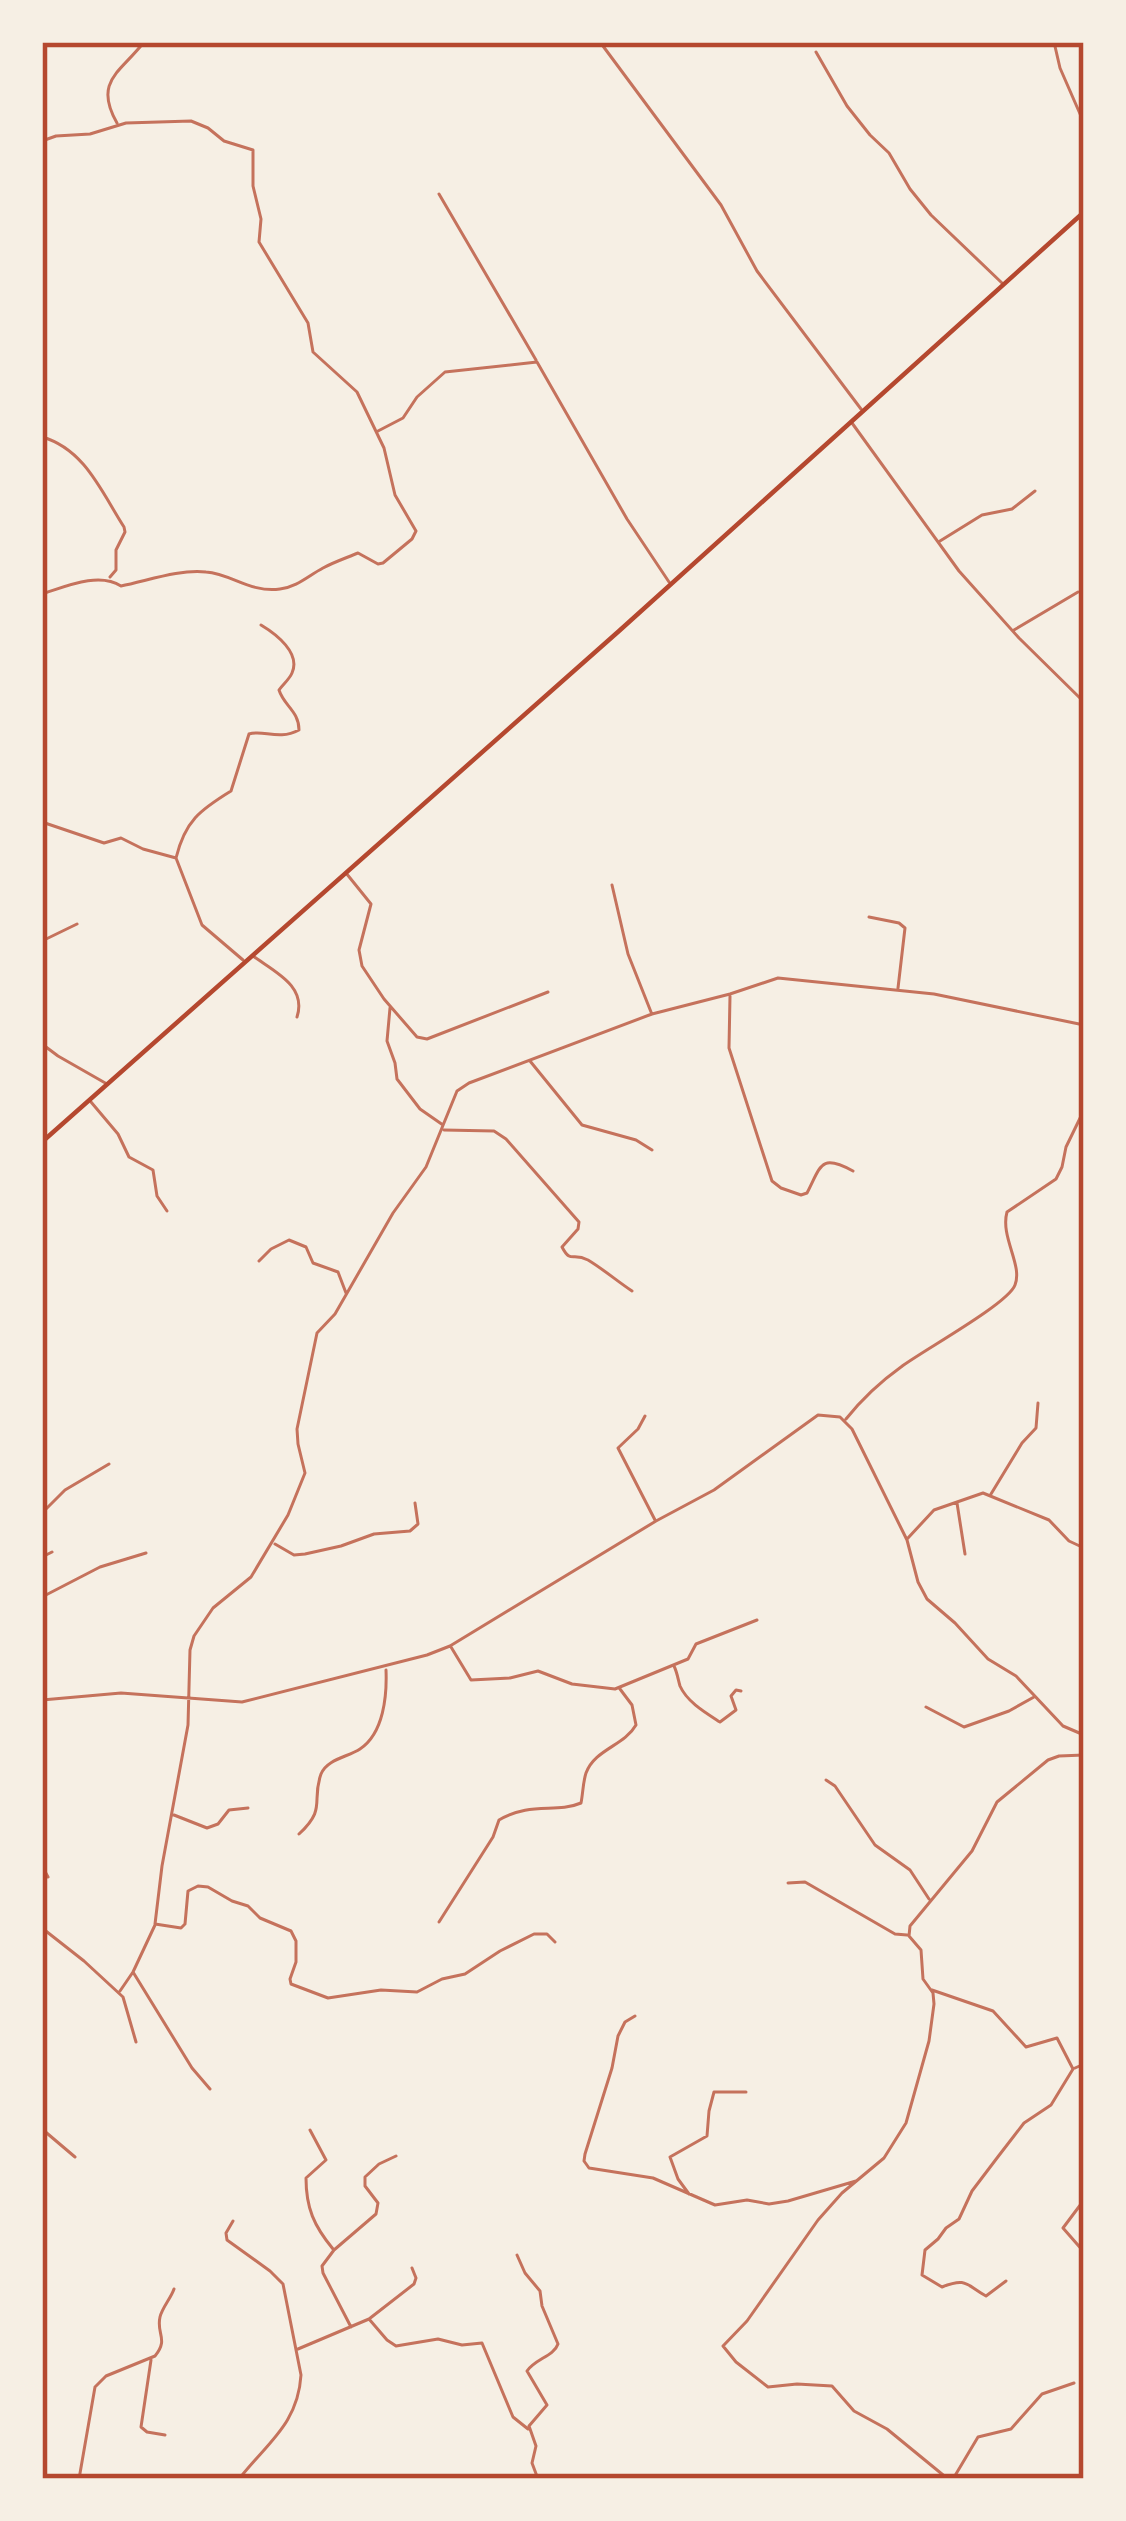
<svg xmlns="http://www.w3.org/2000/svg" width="1126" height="2521" viewBox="0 0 1126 2521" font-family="'DM Sans',sans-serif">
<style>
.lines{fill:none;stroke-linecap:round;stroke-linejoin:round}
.minor{stroke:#c5725c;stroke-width:3}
.trunk{stroke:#b5482f;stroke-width:4.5}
.neatline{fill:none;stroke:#b5482f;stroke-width:4.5}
</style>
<rect width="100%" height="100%" fill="#f6efe4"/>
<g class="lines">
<path class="minor" d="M 600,42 L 721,205 L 757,271 L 861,409
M 1054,42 L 1060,68 L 1084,123
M 816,52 L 847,106 L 870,135 L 889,153 L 910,189 L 931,215 L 1002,283
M 117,123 C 93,81 121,72 144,42
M 42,141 L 56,136 L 90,134 L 126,123 L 191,121 L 208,128 L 224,141 L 253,150 L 253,186 L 261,219 L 259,242 L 308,323 L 313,352 L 357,392 L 384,448 L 395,495 L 416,531 L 412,539 L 383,563 L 378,564 L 358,553 C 346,558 334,562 323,568 C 308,576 297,587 280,589 C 250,593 232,574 206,572 C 179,569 147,581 121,586 C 99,572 67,586 42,594
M 439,194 L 536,360
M 852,423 L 959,571 L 1019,638 L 1084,702
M 378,431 L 403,418 L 417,397 L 445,372 L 537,362 L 627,519 L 669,582
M 42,437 C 85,449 102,493 124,527 L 125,532 L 116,550 L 116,570 L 110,577
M 940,541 L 982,515 L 1012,509 L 1035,491
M 1014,630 L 1078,592
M 42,822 L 104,843 L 121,838 L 143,849 L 176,858 L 202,925 L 243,960
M 176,858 C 185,821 200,810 231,791 L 249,734 C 263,729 278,741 299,730 C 299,711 284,706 279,690 C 283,684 289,680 292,673 C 301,653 276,634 261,625
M 346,873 L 371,904 L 359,950 L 362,966 L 384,999 L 417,1037 L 427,1039 L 548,992
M 612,885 L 628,954 L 651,1012
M 869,917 L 899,923 L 905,928 L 898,988
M 42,941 L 77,924
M 253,956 C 275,972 307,986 297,1017
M 730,996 L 729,1048 L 772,1181 L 781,1188 L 801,1195 L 807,1193 C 821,1166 820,1153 853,1171
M 390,1008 L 387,1041 L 395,1063 L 397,1079 L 420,1109 L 443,1125
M 42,1044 L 58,1056 L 107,1084
M 530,1061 L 582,1125 L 636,1140 L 652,1150
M 91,1102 L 118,1134 L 129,1157 L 153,1170 L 157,1196 L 167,1211
M 444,1130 L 494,1131 L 506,1139 L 579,1222 L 578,1229 L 562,1247 C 571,1264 572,1252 588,1260 C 603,1269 617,1281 632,1291
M 259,1261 L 271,1249 L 289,1240 L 306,1247 L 313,1263 L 338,1272 L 346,1293
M 645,1416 L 638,1429 L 618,1448 L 655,1520
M 846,1419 C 862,1399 880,1382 901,1367 C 922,1351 1008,1304 1015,1285 C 1023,1265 1000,1237 1007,1212 L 1056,1179 L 1062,1167 L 1066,1147 L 1084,1110
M 991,1494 L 1022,1443 L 1036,1428 L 1038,1403
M 957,1503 L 965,1554
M 42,1513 L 65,1490 L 109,1464
M 908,1538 L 934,1510 L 983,1493 L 1049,1520 L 1069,1541 L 1084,1548
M 275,1544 L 294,1555 L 305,1554 L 341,1546 L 374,1534 L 410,1531 L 418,1524 L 415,1503
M 42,1557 L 52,1552
M 42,1597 L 100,1567 L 146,1553
M 451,1647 L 471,1680 L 510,1678 L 538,1671 L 572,1684 L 615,1689 L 688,1659 L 696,1644 L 757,1620
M 674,1666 C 677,1672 678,1679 680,1686 C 687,1702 706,1713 720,1722 L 736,1710 L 731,1696 L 736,1690 L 741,1691
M 42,1700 L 121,1693 L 242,1702 L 427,1655 L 450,1646 L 656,1521 L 714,1490 L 818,1415 L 840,1417 L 852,1429 L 907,1540 L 918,1582 L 927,1599 L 955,1623 L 988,1659 L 1016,1676 L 1063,1726 L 1084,1735
M 926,1707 L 964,1727 L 1009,1711 L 1034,1697
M 826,1780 L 835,1786 L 875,1845 L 910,1870 L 929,1899
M 174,1815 L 207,1828 L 218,1824 L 229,1810 L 248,1808
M 299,1834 C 327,1808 311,1802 321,1774 C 327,1759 348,1757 360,1749 C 384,1733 387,1695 386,1670
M 42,1866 L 48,1877
M 788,1883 L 805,1882 L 895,1934 L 907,1935
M 439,1922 L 493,1837 L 499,1820 C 532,1801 555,1814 581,1803 C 583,1793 583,1782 586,1773 C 595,1749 624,1746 636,1725 L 632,1705 L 620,1689
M 42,1928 L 84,1961 L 123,1997 L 136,2042
M 555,1942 L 547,1934 L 534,1934 L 500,1951 L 465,1974 L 442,1979 L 417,1992 L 381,1990 L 328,1998 L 291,1984 L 290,1979 L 296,1962 L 296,1941 L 291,1931 L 260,1918 L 248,1906 L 232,1901 L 208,1887 L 198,1886 L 188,1891 L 185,1924 L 181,1928 L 155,1924 L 162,1866 L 188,1725 L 190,1650 L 194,1636 L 213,1608 L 251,1577 L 288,1515 L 305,1473 L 298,1444 L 297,1429 L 317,1333 L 335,1314 L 393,1213 L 426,1167 L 457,1091 L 469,1083 L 652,1014 L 730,994 L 778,978 L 934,994 L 1084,1025
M 133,1972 L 192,2068 L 210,2089
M 932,1990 L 993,2011 L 1026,2047 L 1057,2038 L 1073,2069 L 1051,2105 L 1024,2123 L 997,2158 L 972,2191 L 959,2219 L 946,2228 L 938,2239 L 925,2250 L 922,2275 L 942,2287 C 967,2277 966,2285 986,2296 L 1006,2281
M 120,1991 L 133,1972 L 155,1925
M 635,2016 L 625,2022 L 618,2036 L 612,2068 L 585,2154 L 584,2161 L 589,2168 L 653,2178 L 715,2205 L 747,2200 L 769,2204 L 788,2201 L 856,2181
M 1075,2068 L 1084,2064
M 42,2129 L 75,2157
M 310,2130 L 326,2160 L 306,2178 C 306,2208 314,2226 333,2249
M 689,2194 L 678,2179 L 670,2157 L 707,2136 L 709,2111 L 714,2092 L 746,2092
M 1084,2200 L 1063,2228 L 1084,2252
M 233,2221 L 226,2233 L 227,2240 L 270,2271 L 283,2284 L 301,2375 C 298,2424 267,2443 239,2479
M 517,2255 L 525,2273 L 540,2291 L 542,2306 L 558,2344 C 554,2356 535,2359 527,2371 L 547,2405 L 529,2426 L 536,2446 L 532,2463 L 538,2479
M 369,2319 L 387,2340 L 396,2346 L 438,2339 L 462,2345 L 482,2343 L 513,2417 L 528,2429
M 351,2327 L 323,2273 L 322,2266 L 334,2250 L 376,2214 L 378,2203 L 365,2186 L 365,2177 L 379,2164 L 396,2156
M 298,2349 L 369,2319 L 414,2284 L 416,2278 L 412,2268
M 151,2360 L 141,2427 L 147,2432 L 165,2435
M 79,2479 L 95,2387 L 106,2376 L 155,2356 C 169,2339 156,2334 160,2317 C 162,2308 171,2298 174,2289
M 948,2479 L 887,2429 L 854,2411 L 832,2386 L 797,2384 L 768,2387 L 736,2362 L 723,2346 L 747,2321 L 818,2220 L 842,2193 L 884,2158 L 906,2123 L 929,2041 L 934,2004 L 933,1993 L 923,1979 L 921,1950 L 909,1936 L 910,1926 L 972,1851 L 997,1802 L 1048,1760 L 1059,1756 L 1084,1755
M 953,2479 L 978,2437 L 1011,2429 L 1042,2394 L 1074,2383"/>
<path class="trunk" d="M 42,1142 L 619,631 L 1084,212"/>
</g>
<rect width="1126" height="2521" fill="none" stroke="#f6efe4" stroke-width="90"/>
<rect x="45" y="45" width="1036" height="2431" class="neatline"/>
</svg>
